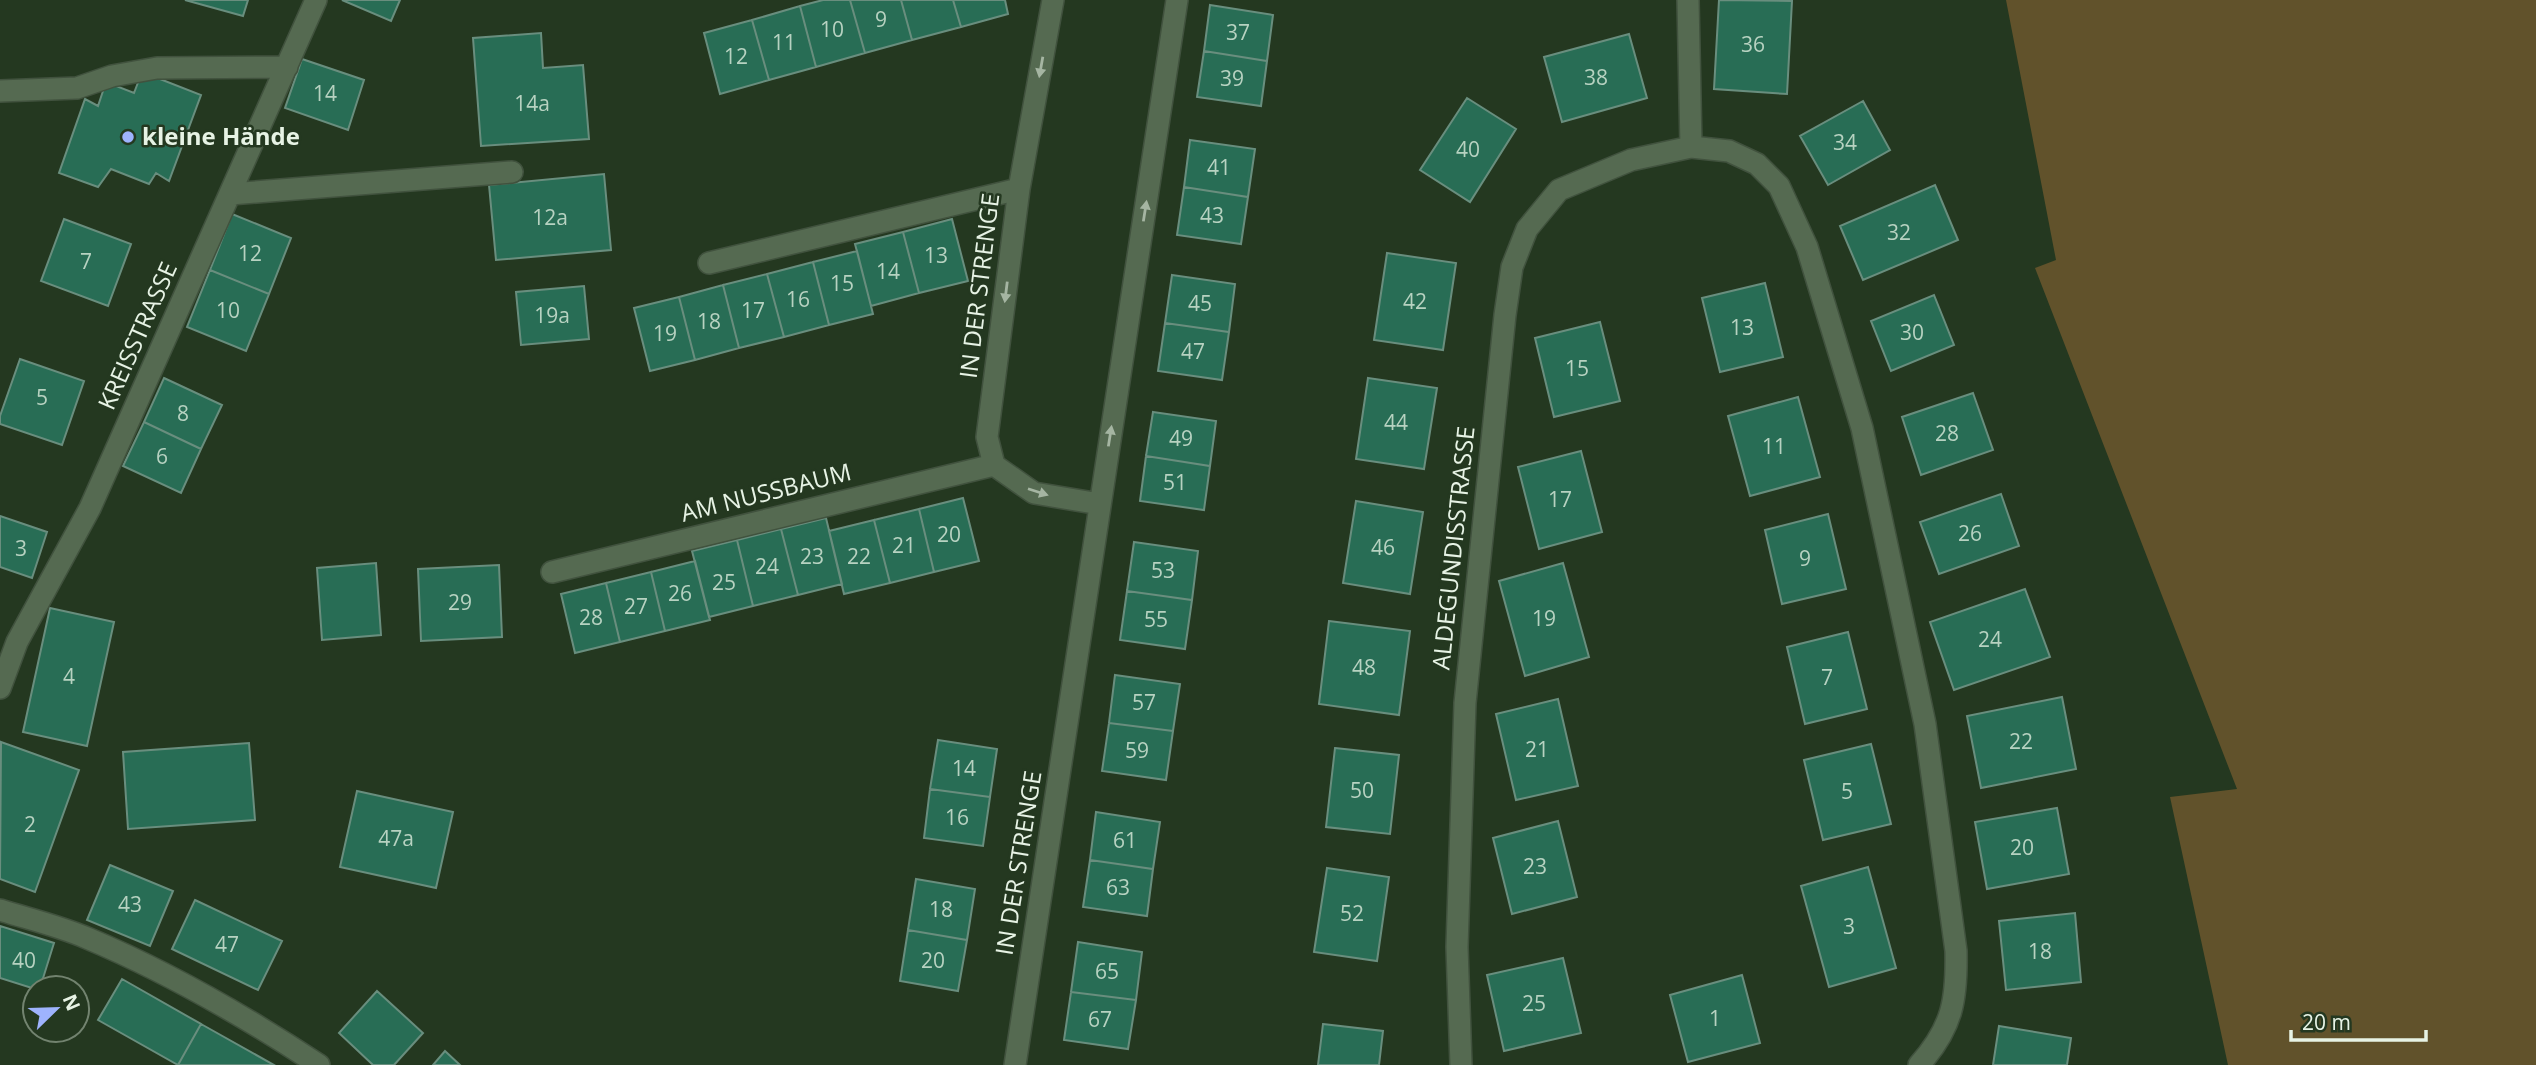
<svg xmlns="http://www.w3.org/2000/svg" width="2536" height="1065" viewBox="0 0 2536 1065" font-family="'Open Sans',sans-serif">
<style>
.green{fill:#61522b}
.building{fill:#286d55;stroke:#698e7e;stroke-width:2}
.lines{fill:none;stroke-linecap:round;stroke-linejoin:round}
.minor-casing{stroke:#41523e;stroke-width:24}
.minor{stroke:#556a51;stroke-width:21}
.oneway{fill:#a5b5a2}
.poi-dot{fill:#9eb3fd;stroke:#243820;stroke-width:2.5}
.labels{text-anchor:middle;stroke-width:5;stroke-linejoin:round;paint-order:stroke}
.number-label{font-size:21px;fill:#b7d2c1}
.poi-label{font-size:24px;font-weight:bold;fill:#e7f3e5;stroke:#243820;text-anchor:start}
.street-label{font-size:24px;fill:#e7f3e5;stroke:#243820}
</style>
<rect width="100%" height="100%" fill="#243820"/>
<path class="green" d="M 2006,0 L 2536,0 L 2536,1065 L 2228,1065 L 2170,797 L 2237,789 L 2035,268 L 2056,260 Z"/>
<path class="building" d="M 185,0 L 248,0 L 243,16 Z
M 342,0 L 400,0 L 391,21 Z
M 823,0 L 850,0 L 865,53 L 816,67 L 800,6 Z
M 850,0 L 901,0 L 912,40 L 865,53 Z
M 901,0 L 953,0 L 961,27 L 912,40 Z
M 953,0 L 1005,0 L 1008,14 L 961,27 Z
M 1719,0 L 1792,1 L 1787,94 L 1714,89 Z
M 1210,5 L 1273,15 L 1267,61 L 1204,51 Z
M 800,6 L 816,67 L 769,80 L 752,20 Z
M 752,20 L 769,80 L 720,94 L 704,33 Z
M 541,33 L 543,68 L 583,65 L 589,139 L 481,146 L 473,38 Z
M 1629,34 L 1647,98 L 1562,122 L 1544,57 Z
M 1204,51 L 1267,61 L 1261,106 L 1197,97 Z
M 302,59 L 364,80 L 348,130 L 285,108 Z
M 142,72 L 201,95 L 169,181 L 156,173 L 149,184 L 111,169 L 98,187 L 59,173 L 85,99 L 98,106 L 106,82 L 134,93 Z
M 1467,98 L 1516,129 L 1470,202 L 1420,170 Z
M 1863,101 L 1890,150 L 1828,185 L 1800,136 Z
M 1190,140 L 1255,149 L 1248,197 L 1184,187 Z
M 604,174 L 611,250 L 496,260 L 489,185 Z
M 1935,185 L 1958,240 L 1863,280 L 1840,226 Z
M 1184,187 L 1248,197 L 1241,244 L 1177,235 Z
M 232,214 L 291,238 L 269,294 L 210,270 Z
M 64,219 L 131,244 L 108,306 L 41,281 Z
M 952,219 L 968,281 L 919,293 L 903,232 Z
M 903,232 L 919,293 L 871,306 L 855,244 Z
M 857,251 L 873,314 L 829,325 L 813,262 Z
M 1387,253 L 1456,263 L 1443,350 L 1374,340 Z
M 813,262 L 829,325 L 784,337 L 767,274 Z
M 210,270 L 269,294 L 246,351 L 187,327 Z
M 767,274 L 784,337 L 739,348 L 723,285 Z
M 1172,275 L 1235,284 L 1229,332 L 1165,323 Z
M 1765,283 L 1783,357 L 1720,372 L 1702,298 Z
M 723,285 L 739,348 L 695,360 L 679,297 Z
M 584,286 L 589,339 L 521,345 L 516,292 Z
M 1934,295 L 1954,345 L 1891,371 L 1871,321 Z
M 679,297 L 695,360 L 650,371 L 634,308 Z
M 1600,322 L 1620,401 L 1554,417 L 1535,338 Z
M 1165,323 L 1229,332 L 1222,380 L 1158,371 Z
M 20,359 L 84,381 L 62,445 L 0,424 L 0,416 Z
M 164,378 L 222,405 L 201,449 L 144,422 Z
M 1368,378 L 1437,388 L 1424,469 L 1356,459 Z
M 1973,393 L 1993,450 L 1921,475 L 1902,417 Z
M 1798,397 L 1820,477 L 1750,496 L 1728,416 Z
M 1153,412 L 1216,421 L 1210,466 L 1146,456 Z
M 144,422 L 201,449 L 181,493 L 123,466 Z
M 1581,451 L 1602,532 L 1539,549 L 1518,467 Z
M 1146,456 L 1210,466 L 1204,510 L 1140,501 Z
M 2001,494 L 2019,546 L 1939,574 L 1920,522 Z
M 963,498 L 979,561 L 934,572 L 919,509 Z
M 1356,501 L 1423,512 L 1410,594 L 1343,583 Z
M 919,509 L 934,572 L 890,583 L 874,520 Z
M 1828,514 L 1846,589 L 1782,604 L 1765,530 Z
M 0,516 L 47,532 L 32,578 L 0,567 Z
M 826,518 L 842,584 L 798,595 L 781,529 Z
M 874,520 L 890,583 L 844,594 L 829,531 Z
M 781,529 L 798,595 L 753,606 L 737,540 Z
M 737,540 L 753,606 L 709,617 L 692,551 Z
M 1134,542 L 1198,551 L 1192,600 L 1127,591 Z
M 695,561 L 710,620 L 665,631 L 651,572 Z
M 376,563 L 381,635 L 322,640 L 317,568 Z
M 1563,563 L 1589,657 L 1525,676 L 1499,581 Z
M 499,565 L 502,637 L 421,641 L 418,569 Z
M 651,572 L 665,631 L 620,642 L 606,583 Z
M 606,583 L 620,642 L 575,653 L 561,594 Z
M 2025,589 L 2050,657 L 1954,690 L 1930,622 Z
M 1127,591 L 1192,600 L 1185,649 L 1120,640 Z
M 50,608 L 114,622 L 87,746 L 23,732 Z
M 1329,621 L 1410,631 L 1399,715 L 1319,704 Z
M 1848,632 L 1867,709 L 1805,724 L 1787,647 Z
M 1115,675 L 1180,684 L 1173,731 L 1109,723 Z
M 2062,697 L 2076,769 L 1981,788 L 1967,716 Z
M 1558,699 L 1578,786 L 1516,800 L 1496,714 Z
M 1109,723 L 1173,731 L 1166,780 L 1102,771 Z
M 938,740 L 997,749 L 990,797 L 930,789 Z
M 1,742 L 79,770 L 35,892 L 0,879 Z
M 249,743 L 255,820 L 128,829 L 123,752 Z
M 1871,744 L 1891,824 L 1823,840 L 1804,760 Z
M 1335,748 L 1399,755 L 1390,834 L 1326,827 Z
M 930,789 L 990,797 L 983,846 L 924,838 Z
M 357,791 L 453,812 L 436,888 L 340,867 Z
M 2057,808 L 2069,874 L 1987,889 L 1975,822 Z
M 1096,812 L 1160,822 L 1153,869 L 1090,860 Z
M 1558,821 L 1577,897 L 1512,914 L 1493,838 Z
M 1090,860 L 1153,869 L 1147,916 L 1083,907 Z
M 110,865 L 173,891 L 150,946 L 87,920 Z
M 1868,867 L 1896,968 L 1829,987 L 1801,886 Z
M 1327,868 L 1389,877 L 1377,961 L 1314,952 Z
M 916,879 L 975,889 L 967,940 L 908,930 Z
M 195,900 L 282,941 L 258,990 L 172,949 Z
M 2075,913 L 2081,982 L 2006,990 L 1999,921 Z
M 0,926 L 54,943 L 40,988 L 35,989 L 0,978 Z
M 908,930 L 967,940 L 958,991 L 900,981 Z
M 1078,942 L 1142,952 L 1136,1000 L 1071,992 Z
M 1563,958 L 1581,1033 L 1504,1051 L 1487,975 Z
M 1742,975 L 1760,1043 L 1688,1062 L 1670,995 Z
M 122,979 L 201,1024 L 178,1065 L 98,1020 Z
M 377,991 L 423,1033 L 394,1065 L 373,1065 L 339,1033 Z
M 1071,992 L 1136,1000 L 1128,1049 L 1064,1040 Z
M 201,1024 L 274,1065 L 178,1065 Z
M 1323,1024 L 1383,1031 L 1379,1065 L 1318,1065 Z
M 1999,1026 L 2071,1038 L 2067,1065 L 1993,1065 Z
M 445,1051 L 460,1065 L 433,1065 Z"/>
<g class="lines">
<g class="minor-casing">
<path id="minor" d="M 1053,0 L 1019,189 L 987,437 L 994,465 L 1034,493 L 1100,504
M 1688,0 L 1691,147
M 0,91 L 77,88 L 112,76 L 157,68 L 287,67
M 230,194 L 512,172
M 709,263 L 1019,189
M 552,572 L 994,465
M 0,688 L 17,642 L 90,508 L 316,0
M 0,910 C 29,919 59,926 87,938 C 168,972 246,1017 319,1065
M 1015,1065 L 1177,0
M 1461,1065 L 1457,947 L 1465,703 L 1505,315 L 1512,267 L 1527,229 L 1559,190 L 1631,160 L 1691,147 L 1729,151 L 1757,164 L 1779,186 L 1807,247 L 1862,428 L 1925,724 L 1956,951 C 1957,999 1953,1027 1919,1065"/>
</g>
<use href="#minor" class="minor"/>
</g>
<defs><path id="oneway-solid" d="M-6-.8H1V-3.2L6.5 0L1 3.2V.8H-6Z" transform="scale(1.75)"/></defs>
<g class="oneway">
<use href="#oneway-solid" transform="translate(1041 67) rotate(100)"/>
<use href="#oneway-solid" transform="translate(1145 211) rotate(-81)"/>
<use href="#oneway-solid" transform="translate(1006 292) rotate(97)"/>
<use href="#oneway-solid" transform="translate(1110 436) rotate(-81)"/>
<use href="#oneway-solid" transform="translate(1038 492) rotate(18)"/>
</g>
<circle class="poi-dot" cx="128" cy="137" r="7"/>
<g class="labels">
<g class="number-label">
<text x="881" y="27">9</text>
<text x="832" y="37">10</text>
<text x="1238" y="40">37</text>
<text x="784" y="50">11</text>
<text x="1753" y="52">36</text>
<text x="736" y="64">12</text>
<text x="1596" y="85">38</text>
<text x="1232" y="86">39</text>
<text x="325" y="101">14</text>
<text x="532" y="111">14a</text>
<text x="1845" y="150">34</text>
<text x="1468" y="157">40</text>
<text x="1219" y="175">41</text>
<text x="1212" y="223">43</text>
<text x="550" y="225">12a</text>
<text x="1899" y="240">32</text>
<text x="250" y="261">12</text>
<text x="936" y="263">13</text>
<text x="86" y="269">7</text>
<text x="888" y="279">14</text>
<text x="842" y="291">15</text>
<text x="798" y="307">16</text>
<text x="1415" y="309">42</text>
<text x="1200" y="311">45</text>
<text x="228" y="318">10</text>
<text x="753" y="318">17</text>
<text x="552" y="323">19a</text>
<text x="709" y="329">18</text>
<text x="1742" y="335">13</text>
<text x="1912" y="340">30</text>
<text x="665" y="341">19</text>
<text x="1193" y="359">47</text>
<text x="1577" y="376">15</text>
<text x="42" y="405">5</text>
<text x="183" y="421">8</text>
<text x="1396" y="430">44</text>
<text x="1947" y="441">28</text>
<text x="1181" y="446">49</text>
<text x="1774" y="454">11</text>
<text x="162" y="464">6</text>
<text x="1175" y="490">51</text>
<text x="1560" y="507">17</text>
<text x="1970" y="541">26</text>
<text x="949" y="542">20</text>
<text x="904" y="553">21</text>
<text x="1383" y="555">46</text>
<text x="21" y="556">3</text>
<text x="812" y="564">23</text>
<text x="859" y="564">22</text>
<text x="1805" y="566">9</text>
<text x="767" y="574">24</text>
<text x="1163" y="578">53</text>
<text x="724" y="590">25</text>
<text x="680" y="601">26</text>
<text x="460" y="610">29</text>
<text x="636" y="614">27</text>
<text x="591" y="625">28</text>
<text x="1544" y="626">19</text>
<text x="1156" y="627">55</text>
<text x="1990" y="647">24</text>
<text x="1364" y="675">48</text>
<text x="69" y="684">4</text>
<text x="1827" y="685">7</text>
<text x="1144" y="710">57</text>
<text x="2021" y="749">22</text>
<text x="1537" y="757">21</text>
<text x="1137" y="758">59</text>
<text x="964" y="776">14</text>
<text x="1362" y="798">50</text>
<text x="1847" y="799">5</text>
<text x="957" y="825">16</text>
<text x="30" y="832">2</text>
<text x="396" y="846">47a</text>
<text x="1125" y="848">61</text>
<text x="2022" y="855">20</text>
<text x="1535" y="874">23</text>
<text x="1118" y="895">63</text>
<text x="130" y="912">43</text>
<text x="941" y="917">18</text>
<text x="1352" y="921">52</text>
<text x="1849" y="934">3</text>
<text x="227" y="952">47</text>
<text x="2040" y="959">18</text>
<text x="24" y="968">40</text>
<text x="933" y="968">20</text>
<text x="1107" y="979">65</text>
<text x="1534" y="1011">25</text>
<text x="1715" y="1026">1</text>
<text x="1100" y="1027">67</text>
</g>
<g class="poi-label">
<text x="142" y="145">kleine Hände</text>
</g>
<g class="street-label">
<text transform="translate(980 286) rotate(-83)" y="8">IN DER STRENGE</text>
<text transform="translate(138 336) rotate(-66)" y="8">KREISSTRASSE</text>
<text transform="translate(766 493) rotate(-14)" y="8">AM NUSSBAUM</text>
<text transform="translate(1454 548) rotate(-84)" y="8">ALDEGUNDISSTRASSE</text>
<text transform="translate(1019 863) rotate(-81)" y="8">IN DER STRENGE</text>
</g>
</g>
<g transform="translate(56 1009) rotate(67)"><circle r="33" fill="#243820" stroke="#72836f" stroke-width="2"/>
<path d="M0-5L12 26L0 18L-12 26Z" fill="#9eb3fd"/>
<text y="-10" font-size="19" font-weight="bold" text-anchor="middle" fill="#e7f3e5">N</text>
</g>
<path d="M2291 1030v10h135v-10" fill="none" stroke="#e7f3e5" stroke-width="3.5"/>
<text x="2302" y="1030" font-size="21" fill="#e7f3e5" stroke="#243820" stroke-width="5" paint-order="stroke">20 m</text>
</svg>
